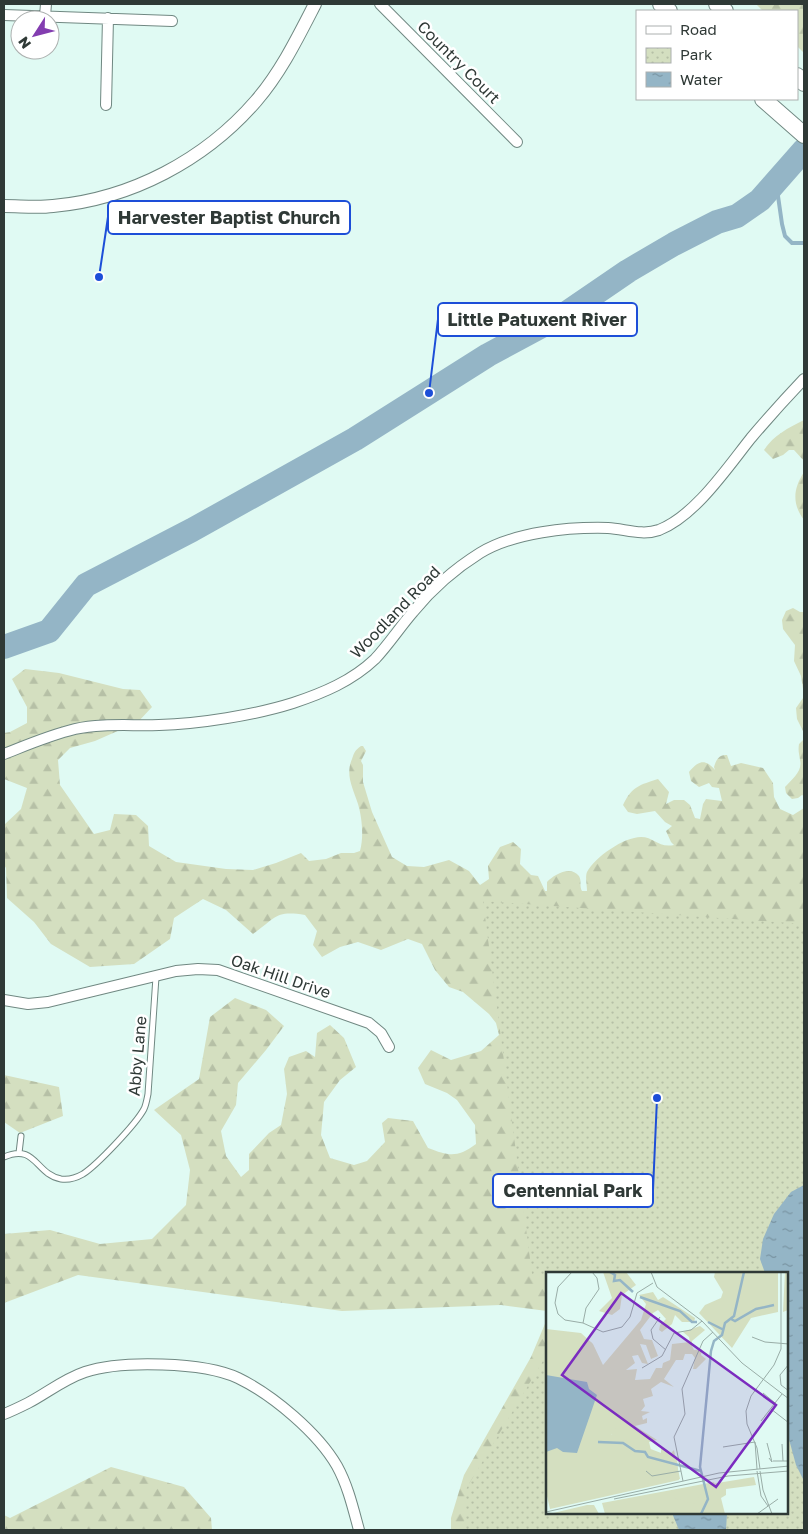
<svg xmlns="http://www.w3.org/2000/svg" width="808" height="1534" viewBox="0 0 808 1534" font-family="'Golos Text',sans-serif">
<style>
.forest{fill:url(#forest-firs)}
.park{fill:url(#park-dots)}
.water{fill:url(#water-ripples)}
.lines{fill:none;stroke-linecap:round;stroke-linejoin:round}
.stream{stroke:#94b5c6;stroke-width:4}
.river{stroke:#94b5c6;stroke-width:24}
.service-casing{stroke:#708882;stroke-width:7}
.minor-casing{stroke:#708882;stroke-width:12}
.tertiary-casing{stroke:#708882;stroke-width:14}
.primary-casing{stroke:#708882;stroke-width:18}
.service{stroke:#fff;stroke-width:5}
.minor{stroke:#fff;stroke-width:10}
.tertiary{stroke:#fff;stroke-width:12}
.primary{stroke:#fff;stroke-width:16}
.labels{text-anchor:middle;stroke-width:5;stroke-linejoin:round;paint-order:stroke}
.street-label{font-size:16px;fill:#2f3936;stroke:#fff}
.inset-river{fill:none;stroke:#94b5c6;stroke-width:2.5}
.inset-road{fill:none;stroke:#99ada7;stroke-width:1}
.view{fill:#7b2cbf;fill-opacity:0.15;stroke:#7b2cbf;stroke-width:2.5}
.inset-edge{fill:none;stroke:#2f3936;stroke-width:2.5}
.leader{fill:none;stroke:#1d4ed8;stroke-width:2}
.callout-dot{fill:#1d4ed8;stroke:#fff;stroke-width:2}
.callout{fill:#fff;stroke:#1d4ed8;stroke-width:2}
.callout-label{font-size:18px;text-anchor:middle;font-weight:bold;fill:#2f3936}
</style>
<defs>
<pattern id="forest-firs" width="22" height="20" patternUnits="userSpaceOnUse" patternTransform="scale(1.25)"><rect width="22" height="20" fill="#d4dfc0"/><path d="M5 1l3.5 6h-7zM16 11l3.5 6h-7z" fill="#b6c0a6"/></pattern>
<pattern id="park-dots" width="8" height="8" patternUnits="userSpaceOnUse" patternTransform="scale(1.25)"><rect width="8" height="8" fill="#d4dfc0"/><path d="M2 2h.1M6 6h.1" fill="none" stroke="#b6c0a6" stroke-width="1.8" stroke-linecap="round"/></pattern>
<pattern id="water-ripples" width="26" height="14" patternUnits="userSpaceOnUse" patternTransform="scale(1.25)"><rect width="26" height="14" fill="#94b5c6"/><path d="M2 4q2-2 4 0t4 0M15 11q2-2 4 0t4 0" fill="none" stroke="#7994a2"/></pattern>
</defs>
<rect width="100%" height="100%" fill="#e0faf3"/>
<path class="forest" d="M 756,4 L 804,4 L 804,53 L 797,46 L 797,11 L 763,11 Z
M 804,420 L 804,461 L 794,450 L 789,450 L 783,455 L 773,459 L 764,450 C 774,435 788,428 804,420 Z
M 804,472 L 804,520 C 792,504 793,489 804,472 Z
M 793,608 L 800,612 L 804,612 L 804,733 L 797,719 L 796,708 L 803,698 L 803,689 L 801,676 L 794,661 L 795,645 L 783,629 L 782,620 L 786,611 Z
M 25,669 L 59,673 L 123,689 L 140,690 L 152,707 L 138,722 L 95,741 L 70,748 L 58,760 L 60,785 L 94,834 L 110,830 L 114,814 L 136,815 L 148,826 L 149,846 L 176,862 L 226,869 L 253,870 L 276,863 L 301,853 L 309,861 L 326,859 L 341,853 L 354,853 L 360,851 C 364,837 362,817 358,804 C 353,788 345,775 352,759 C 354,753 355,750 361,746 L 363,746 L 366,751 L 361,761 L 363,765 L 363,782 L 372,812 L 392,857 L 407,866 L 424,867 L 449,860 L 469,871 L 480,885 L 489,879 L 488,866 L 500,847 L 513,842 L 521,849 L 520,864 L 531,875 L 538,876 L 545,891 L 547,891 L 547,882 C 554,875 570,865 579,876 C 582,881 579,886 582,891 L 587,891 C 587,885 585,877 587,872 C 595,857 624,837 641,837 C 654,837 658,848 674,845 L 671,842 L 666,831 L 672,826 L 665,822 L 655,811 L 637,814 L 628,812 L 623,805 C 632,786 640,785 658,779 L 669,792 L 666,804 L 674,800 L 684,800 L 690,805 L 695,818 L 700,819 L 703,804 L 706,799 L 722,801 L 719,788 L 712,787 L 709,783 L 699,787 L 691,781 L 689,772 C 698,761 705,758 715,770 L 714,767 C 716,760 719,754 727,755 L 731,766 L 741,763 L 763,768 L 773,783 L 774,797 L 780,809 L 793,815 L 804,808 L 804,1103 L 547,1273 L 547,1311 L 501,1305 L 342,1311 L 78,1275 L 4,1303 L 4,1234 L 50,1230 L 100,1244 L 152,1239 L 186,1205 L 190,1170 L 181,1135 L 154,1110 L 199,1079 L 210,1017 L 235,998 L 266,1010 L 284,1026 L 266,1050 L 238,1083 L 236,1105 L 221,1131 L 226,1156 L 241,1177 L 249,1170 L 249,1154 L 269,1133 L 281,1125 L 287,1094 L 284,1069 L 289,1057 L 306,1051 L 315,1057 L 317,1033 L 330,1025 L 344,1038 L 356,1067 L 340,1080 L 324,1102 L 321,1135 L 330,1158 L 354,1165 L 367,1161 L 385,1142 L 382,1123 L 388,1118 L 413,1121 L 428,1148 C 449,1156 457,1158 476,1144 L 475,1125 L 457,1100 L 447,1093 L 425,1084 L 418,1068 L 431,1050 L 451,1060 L 481,1051 L 499,1035 L 496,1023 L 489,1014 L 463,992 L 449,987 L 435,970 L 422,944 L 408,939 L 381,950 L 358,942 L 340,947 L 322,957 L 313,945 L 317,931 L 305,915 C 275,910 276,918 253,934 L 226,910 L 203,899 L 174,918 L 170,939 L 134,964 L 90,967 L 51,944 L 34,922 L 7,898 L 6,868 L 4,865 L 4,825 L 21,809 L 27,788 L 4,779 L 4,733 L 10,732 L 27,723 L 27,707 L 12,679 Z
M 804,739 L 804,796 L 802,795 L 798,798 L 792,799 L 786,793 L 785,787 C 792,779 803,771 800,760 C 799,753 798,751 799,744 Z
M 4,1075 L 59,1087 L 63,1116 L 20,1133 L 4,1122 Z
M 547,1319 L 547,1513 L 671,1530 L 451,1530 L 451,1518 L 464,1475 L 531,1357 Z
M 111,1467 L 184,1487 L 211,1518 L 212,1530 L 4,1530 L 4,1515 L 10,1518 Z"/>
<path class="park" d="M 483,901 L 804,924 L 804,1530 L 464,1530 L 466,1489 L 547,1354 L 547,1513 L 787,1513 L 787,1273 L 547,1273 L 547,1276 L 532,1274 Z"/>
<path class="water" d="M 804,1185 L 804,1481 L 796,1465 L 787,1432 L 787,1273 L 765,1273 L 760,1259 L 763,1239 L 774,1214 L 791,1192 Z
M 672,1513 L 727,1513 L 726,1530 L 679,1530 Z"/>
<g class="lines">
<path class="stream" d="M 780,177 L 778,196 L 782,224 L 785,236 L 792,243 L 804,243"/>
<path class="river" d="M 4,647 L 49,631 L 86,585 L 192,530 L 355,439 L 488,355 L 568,312 L 628,271 L 674,244 L 717,222 L 737,216 L 760,200 L 804,150"/>
<g class="service-casing">
<path id="service" d="M 19,1153 L 21,1136
M 4,1157 C 36,1143 35,1174 61,1179 C 68,1180 76,1178 83,1174 C 97,1165 136,1124 144,1109 C 146,1105 147,1099 148,1094 L 156,977"/>
</g>
<g class="minor-casing">
<path id="minor" d="M 380,4 L 517,142
M 4,15 L 172,21
M 45,16 L 46,4
M 106,105 L 108,18
M 4,754 C 27,745 50,735 75,729 C 101,723 132,726 159,725 C 199,724 255,715 293,703 C 323,693 352,681 375,659 C 389,644 400,627 413,612 C 431,590 456,568 480,553 C 515,532 568,527 608,528 C 625,529 642,536 659,530 C 695,516 727,468 751,438 C 768,418 786,398 804,379
M 4,1000 L 28,1004 L 48,1002 L 176,971 L 198,969 L 218,970 L 369,1023 L 381,1033 L 389,1047
M 4,1414 C 12,1411 20,1407 28,1403 C 47,1393 64,1379 85,1372 C 121,1360 204,1362 238,1378 C 273,1395 318,1433 337,1466 C 348,1486 353,1508 359,1530"/>
</g>
<g class="tertiary-casing">
<path id="tertiary" d="M 4,206 C 20,206 37,208 53,206 C 131,199 205,160 256,101 C 281,72 298,37 315,4"/>
</g>
<g class="primary-casing">
<path id="primary" d="M 661,4 L 669,11
M 717,4 L 725,11
M 797,76 L 804,83
M 763,99 L 804,135"/>
</g>
<use href="#service" class="service"/>
<use href="#minor" class="minor"/>
<use href="#tertiary" class="tertiary"/>
<use href="#primary" class="primary"/>
</g>
<g class="labels">
<g class="street-label">
<text transform="translate(459 62) rotate(45)" y="6">Country Court</text>
<text transform="translate(395 612) rotate(-46)" y="6">Woodland Road</text>
<text transform="translate(281 976) rotate(19)" y="6">Oak Hill Drive</text>
<text transform="translate(137 1056) rotate(-85)" y="6">Abby Lane</text>
</g>
</g>
<g transform="translate(546 1272)">
<rect width="242" height="242" fill="#e0faf3"/>
<path d="M 168,210 L 177,242 L 59,242 L 56,231 Z" fill="#d4dfc0"/>
<path d="M 57,0 L 80,0 L 90,13 L 76,23 L 74,37 L 66,43 L 53,39 L 66,26 ZM 169,0 L 232,0 L 232,40 L 205,46 L 186,76 L 153,41 L 159,33 L 175,26 L 177,20 L 168,5 ZM 239,0 L 242,1 L 242,38 L 237,40 ZM 107,20 L 112,28 L 117,25 L 149,46 L 148,50 L 136,50 L 129,43 L 126,52 L 116,60 L 113,58 L 114,53 L 120,47 L 112,38 L 107,41 L 94,58 L 98,67 L 106,68 L 112,84 L 105,87 L 100,73 L 94,72 L 102,92 L 96,91 L 92,83 L 86,84 L 89,91 L 80,98 L 91,97 L 89,108 L 104,107 L 110,96 L 116,96 L 117,91 L 124,88 L 126,72 L 144,70 L 143,65 L 137,60 L 154,54 L 159,58 L 146,69 L 146,74 L 148,78 L 156,77 L 155,83 L 160,87 L 150,97 L 147,97 L 149,86 L 146,82 L 139,82 L 137,88 L 130,88 L 118,107 L 128,115 L 115,110 L 105,117 L 107,124 L 97,127 L 99,134 L 95,139 L 104,140 L 96,144 L 97,148 L 101,146 L 101,151 L 89,154 L 111,168 L 103,170 L 105,178 L 115,182 L 115,176 L 125,181 L 128,178 L 134,207 L 0,220 L 0,193 L 83,178 L 0,103 L 0,57 L 35,61 L 47,72 L 57,93 L 95,48 L 100,32 L 93,23 ZM 208,205 L 210,213 L 180,217 L 180,223 L 175,226 L 179,242 L 163,239 L 156,220 L 148,232 L 128,226 L 129,218 ZM 48,233 L 53,242 L 3,242 L 41,233 Z" fill="#d4dfc0"/>
<path d="M 0,59 L 34,63 L 46,71 L 57,99 L 62,94 L 103,116 L 65,162 L 131,187 L 133,208 L 4,237 L 0,220 Z" fill="#d4dfc0"/>
<path d="M 0,103 L 41,110 L 43,117 L 51,123 L 31,181 L 17,180 L 11,176 L 0,180 Z" fill="#94b5c6"/>
<path class="inset-river" d="M 64,0 L 69,3 L 68,9 L 74,8 L 87,20M 94,25 L 134,39 L 146,50 L 151,50M 185,47 L 189,49 L 210,37 L 228,33M 162,50 L 178,58M 52,170 L 77,171 L 89,179 L 99,180 L 102,185 L 155,199M 155,242 L 162,227 L 154,195 L 165,79 L 168,69 L 176,63 L 179,51 L 188,44 L 198,0"/>
<path class="inset-road" d="M 26,0 L 12,15 L 9,31 L 12,42 L 19,48 L 37,51 L 57,60 L 76,55 L 84,45 L 91,21 L 107,11M 105,0 L 111,15 L 156,49 L 196,91 L 243,127M 114,45 L 105,58 L 107,67 L 120,78M 37,51 L 40,36 L 53,17 L 51,6 L 46,0M 206,65 L 219,70 L 243,72M 243,92 L 234,103 L 235,113 L 243,119M 96,96 L 116,84 L 128,61 L 145,58 L 156,49M 217,121 L 229,131M 225,137 L 243,151M 215,149 L 236,122M 209,170 L 211,197M 221,171 L 226,190 L 223,186M 236,172 L 237,189M 177,175 L 209,170M 227,189 L 243,189M 214,197 L 211,176 L 201,152 L 200,139 L 205,124 L 228,93 L 235,77 L 235,0M 100,199 L 106,204 L 135,199M 211,199 L 215,224 L 222,234M 214,199 L 217,218 L 226,242M 137,209 L 128,165 L 139,142 L 136,117 L 157,69 L 167,60M 68,227 L 182,204 L 243,199M 0,240 L 173,201 L 243,194M 211,242 L 232,227"/>
<path class="view" d="M 75,21 L 230,133 L 170,215 L 16,103 Z"/>
<rect width="242" height="242" class="inset-edge"/>
</g>
<path class="leader" d="M99 277L108 217M429 393L438 319M657 1098L653 1190"/>
<g class="callout-dot">
<circle cx="99" cy="277" r="5"/>
<circle cx="429" cy="393" r="5"/>
<circle cx="657" cy="1098" r="5"/>
</g>
<g class="callout">
<rect x="108" y="201" width="242" height="33" rx="5"/>
<rect x="438" y="303" width="199" height="33" rx="5"/>
<rect x="493" y="1174" width="160" height="33" rx="5"/>
</g>
<g class="callout-label">
<text x="229" y="224">Harvester Baptist Church</text>
<text x="537" y="326">Little Patuxent River</text>
<text x="573" y="1197">Centennial Park</text>
</g>
<rect width="808" height="1534" fill="none" stroke="#2f3936" stroke-width="10"/>
<rect x="636" y="10" width="162" height="90" fill="#ffffff" stroke="#acb0af"/>
<rect x="646" y="26" width="25" height="8" fill="#ffffff" stroke="#acb0af"/>
<text x="680" y="35" font-size="15" fill="#2f3936">Road</text>
<rect x="646" y="48" width="25" height="15" fill="url(#park-dots)" stroke="#acb0af"/>
<text x="680" y="60" font-size="15" fill="#2f3936">Park</text>
<rect x="646" y="72" width="25" height="15" fill="url(#water-ripples)" stroke="#acb0af"/>
<text x="680" y="85" font-size="15" fill="#2f3936">Water</text>
<g transform="translate(35 35) rotate(234)"><circle r="24" fill="#ffffff" stroke="#acb0af"/>
<path d="M0-4L9 19L0 12L-9 19Z" fill="#833db0"/>
<text y="-8" font-size="14" font-weight="bold" text-anchor="middle" fill="#2f3936">N</text>
</g>
</svg>
